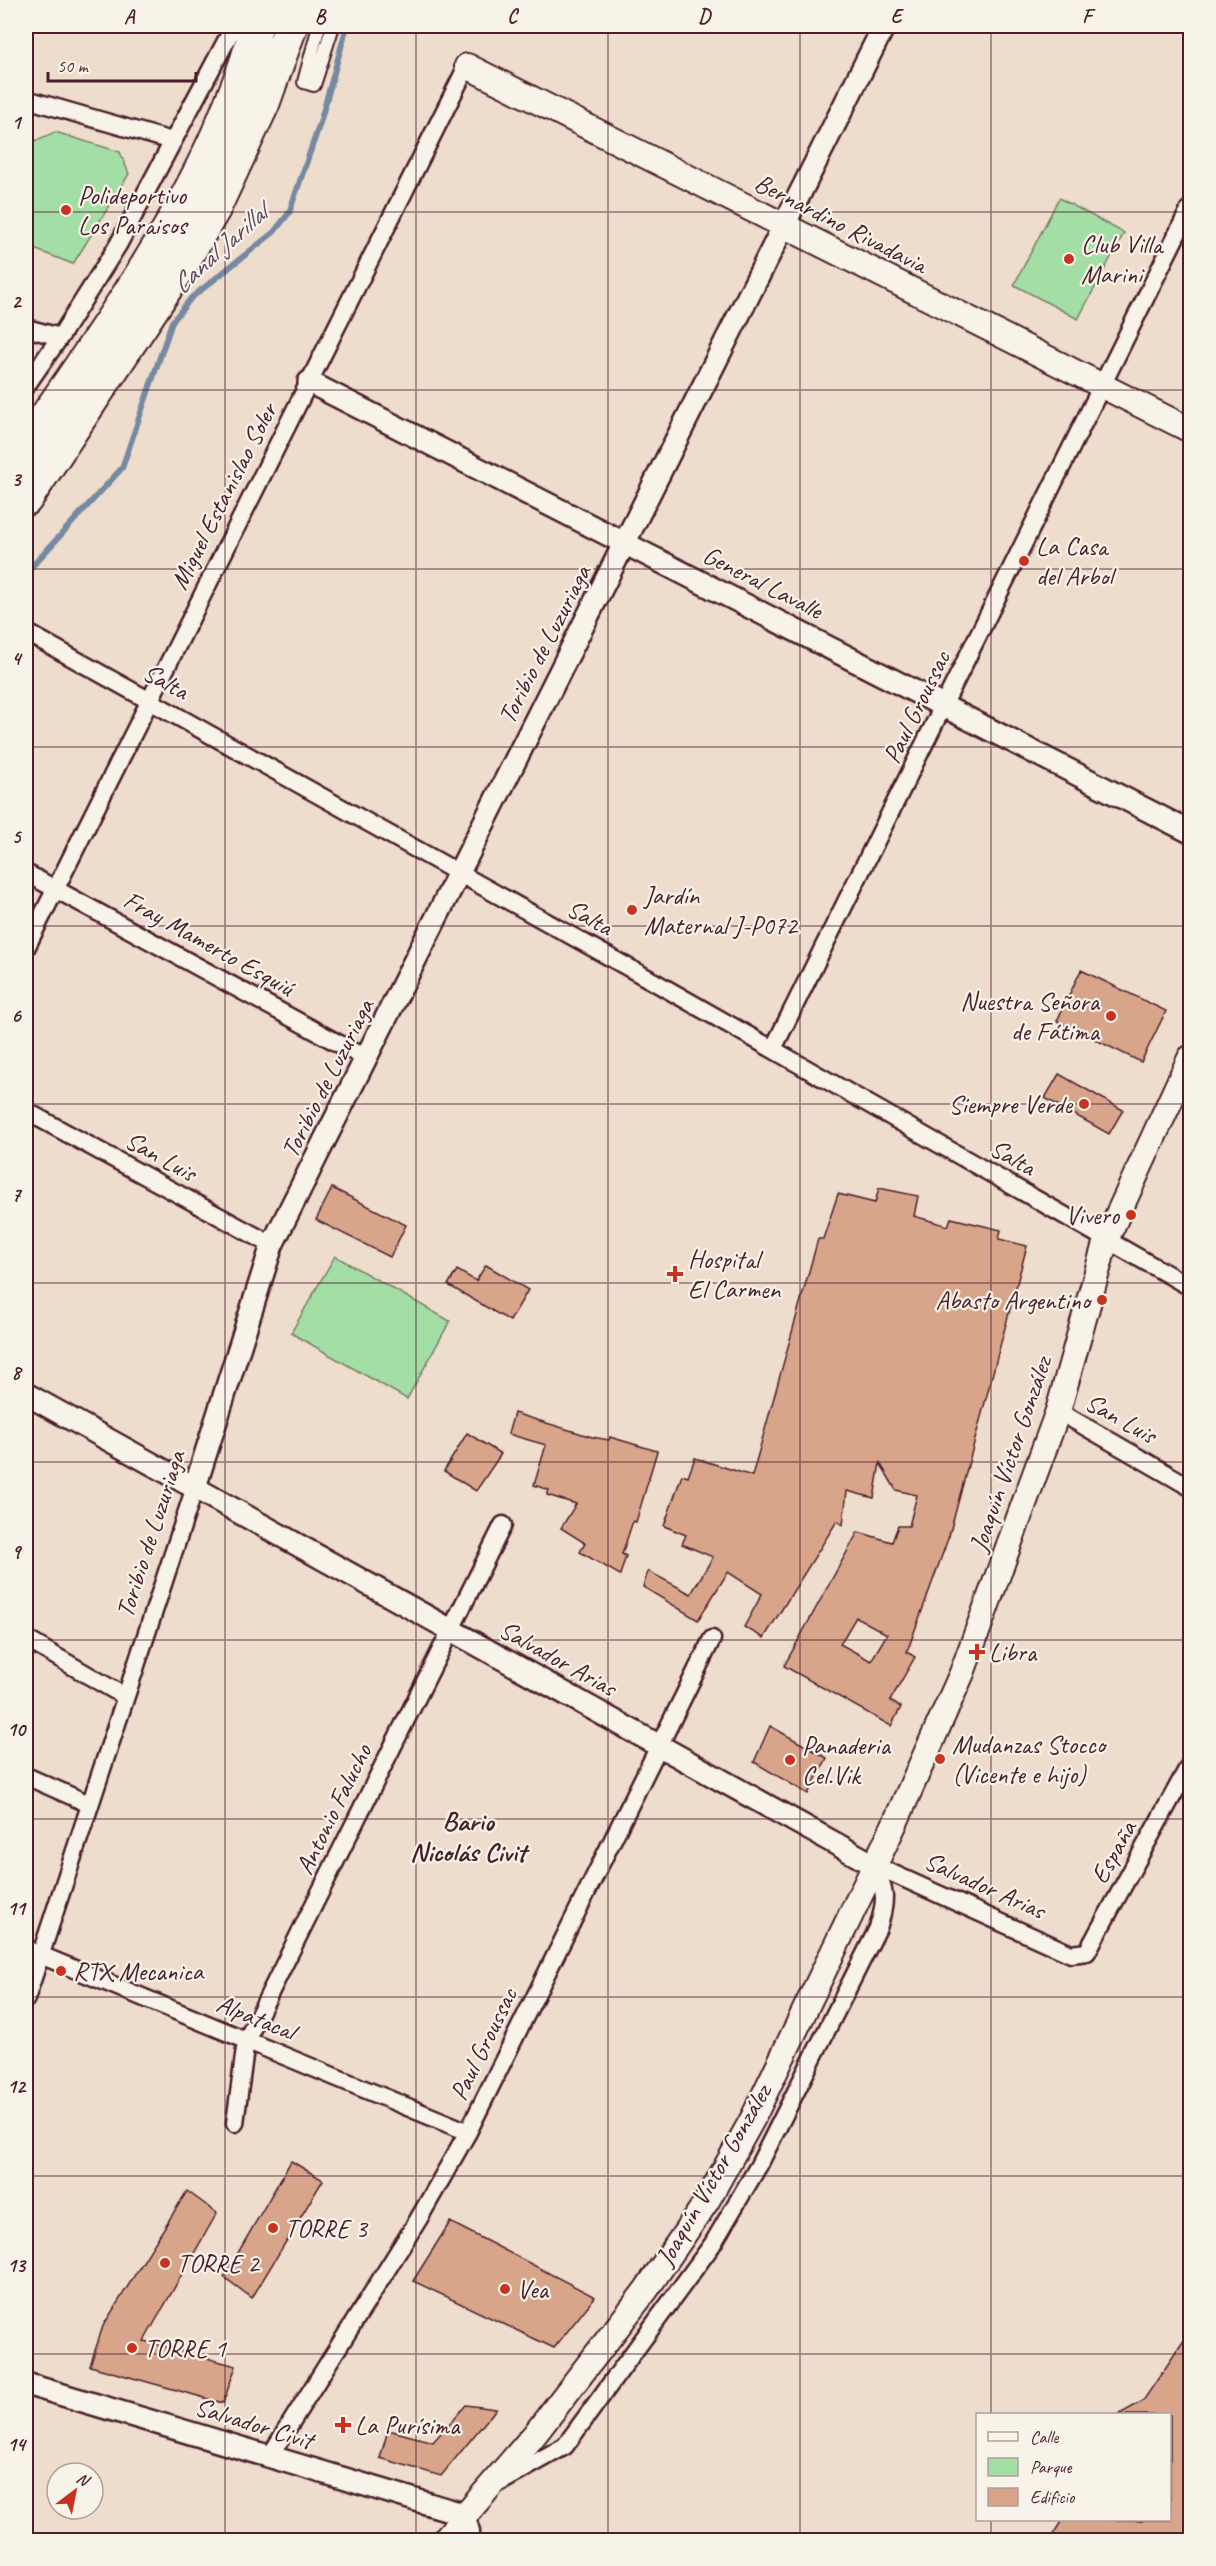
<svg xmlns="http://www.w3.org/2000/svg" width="1216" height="2566" viewBox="0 0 1216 2566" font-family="Caveat,sans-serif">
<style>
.green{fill:#a3dea4;stroke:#767e68;stroke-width:1.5}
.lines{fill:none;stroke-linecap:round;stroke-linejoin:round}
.stream{stroke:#7589a3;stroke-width:6}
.building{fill:#d8a58b;stroke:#4a1f2b;stroke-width:1.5;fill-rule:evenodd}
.pedestrian-casing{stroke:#4a1f2b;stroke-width:16}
.minor-casing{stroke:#4a1f2b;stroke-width:21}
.tertiary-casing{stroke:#4a1f2b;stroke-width:26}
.secondary-casing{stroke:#4a1f2b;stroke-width:28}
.motorway-casing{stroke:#4a1f2b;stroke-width:36}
.pedestrian{stroke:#f7f3e8;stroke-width:12}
.minor{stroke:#f7f3e8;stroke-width:16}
.tertiary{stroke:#f7f3e8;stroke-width:21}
.secondary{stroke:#f7f3e8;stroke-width:24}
.motorway{stroke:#f7f3e8;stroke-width:32}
.grid{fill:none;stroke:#4a1f2b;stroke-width:1.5;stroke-opacity:0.55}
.poi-dot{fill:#c8321e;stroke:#f7f3e8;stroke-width:2}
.labels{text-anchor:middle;stroke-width:4.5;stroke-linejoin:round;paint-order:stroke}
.poi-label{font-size:26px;fill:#4a1f2b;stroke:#f7f3e8;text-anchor:start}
.street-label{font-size:26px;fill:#4a1f2b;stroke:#f7f3e8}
.water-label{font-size:27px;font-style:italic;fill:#5c4b5d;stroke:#f7f3e8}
.neighbourhood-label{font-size:27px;font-weight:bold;fill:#4a1f2b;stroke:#f7f3e8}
.neatline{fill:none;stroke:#4a1f2b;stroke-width:2}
.grid-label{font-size:20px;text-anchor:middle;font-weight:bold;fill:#4a1f2b}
</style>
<rect width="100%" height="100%" fill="#eedccc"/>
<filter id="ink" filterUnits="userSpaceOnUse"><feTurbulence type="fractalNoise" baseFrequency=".0167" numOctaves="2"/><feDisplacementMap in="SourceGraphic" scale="12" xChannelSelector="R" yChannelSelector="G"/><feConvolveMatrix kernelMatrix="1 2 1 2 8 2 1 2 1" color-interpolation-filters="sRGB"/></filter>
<g filter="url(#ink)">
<path class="green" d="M 55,132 L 120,152 L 129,174 L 73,264 L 26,246 L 26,151 L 30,143 Z
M 1059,198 L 1124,233 L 1078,319 L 1014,285 Z
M 335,1256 L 450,1321 L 407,1399 L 291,1333 Z"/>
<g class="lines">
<path class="stream" d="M 26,573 L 122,468 L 172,322 L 191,298 L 274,232 L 289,213 L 320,123 L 347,26"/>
</g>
<path class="building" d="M 1081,970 L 1166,1011 L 1141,1062 L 1057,1021 Z
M 1059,1074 L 1123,1110 L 1109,1134 L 1045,1098 Z
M 332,1188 L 406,1225 L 390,1257 L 316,1220 Z
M 879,1188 L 918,1196 L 914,1216 L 948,1226 L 951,1218 L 1001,1230 L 999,1239 L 1027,1246 L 949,1536 L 907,1652 L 915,1657 L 890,1701 L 901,1707 L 891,1726 L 784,1666 L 858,1532 L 892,1542 L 898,1526 L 909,1526 L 917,1495 L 896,1490 L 880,1463 L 874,1498 L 847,1491 L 843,1525 L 837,1521 L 764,1638 L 744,1627 L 762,1594 L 728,1572 L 698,1620 L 643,1587 L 648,1571 L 691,1594 L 713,1557 L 682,1544 L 686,1535 L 664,1526 L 682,1475 L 688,1477 L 695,1458 L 752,1476 L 818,1239 L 823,1239 L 838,1194 L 875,1203 ZM 856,1617 L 887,1634 L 871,1661 L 840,1644 Z
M 486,1265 L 528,1290 L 510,1321 L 448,1285 L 457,1270 L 476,1281 Z
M 514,1413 L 592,1437 L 609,1440 L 610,1437 L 657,1451 L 636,1522 L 633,1521 L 622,1554 L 626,1556 L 620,1575 L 580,1552 L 585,1543 L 561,1528 L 576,1504 L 547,1495 L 549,1490 L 534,1485 L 546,1445 L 508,1434 Z
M 467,1433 L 501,1454 L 476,1491 L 444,1471 Z
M 770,1726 L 827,1758 L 808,1794 L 754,1762 Z
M 291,2161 L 323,2180 L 252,2298 L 224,2277 Z
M 187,2191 L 217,2213 L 144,2341 L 236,2366 L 223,2403 L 90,2366 L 103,2326 Z
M 450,2222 L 595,2297 L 554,2348 L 413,2281 Z
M 1191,2330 L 1191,2541 L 1049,2541 L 1062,2520 L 1170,2520 L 1170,2415 L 1118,2415 L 1143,2401 Z
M 466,2405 L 496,2409 L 441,2476 L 380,2458 L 388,2430 L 433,2442 Z"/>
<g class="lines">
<g class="pedestrian-casing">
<path id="pedestrian" d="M 319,26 L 304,82 L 314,85 L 333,26"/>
</g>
<g class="minor-casing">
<path id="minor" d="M 26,99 L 172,141
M 26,328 L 60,337
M 26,386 L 60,337 L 118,245 L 234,26
M 26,632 L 658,984 L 1190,1287
M 26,873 L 367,1059
M 26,948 L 467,66
M 773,1049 L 1190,208
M 26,1111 L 272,1245
M 1058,1411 L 1190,1487
M 26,1639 L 124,1696
M 26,1776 L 89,1804
M 874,1865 L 1071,1954 L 1087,1952 L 1190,1764
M 26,1949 L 468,2132
M 26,1999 L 195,1487
M 235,2123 L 246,2041 L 503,1525
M 270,2456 L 418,2220 L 468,2132 L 712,1639
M 501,2482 L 565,2446 L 712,2245 L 759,2165 L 878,1928 C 887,1900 886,1891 874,1865
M 466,2515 L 471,2531 L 471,2540"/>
</g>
<g class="tertiary-casing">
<path id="tertiary" d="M 309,382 L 1190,832
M 26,1394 L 874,1865
M 195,1487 L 272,1245 L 884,26
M 26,2384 L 466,2515"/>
</g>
<g class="secondary-casing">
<path id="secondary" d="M 467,66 L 1190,430
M 444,2540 L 535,2434 L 646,2290 L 707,2201 L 753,2118 L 895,1823 L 962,1673 L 1058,1411 L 1106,1240 L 1190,1058"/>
</g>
<g class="motorway-casing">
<path id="motorway" d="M 26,446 C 96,343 172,240 222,124 C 235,92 249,60 256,26
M 26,499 L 180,267 L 214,209 L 263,104 L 291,26"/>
</g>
<use href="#pedestrian" class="pedestrian"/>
<use href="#minor" class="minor"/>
<use href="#tertiary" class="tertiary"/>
<use href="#secondary" class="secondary"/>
<use href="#motorway" class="motorway"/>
</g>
</g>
<path class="grid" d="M 225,26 L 225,2540M 416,26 L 416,2540M 608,26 L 608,2540M 800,26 L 800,2540M 991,26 L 991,2414M 26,212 L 1190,212M 26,390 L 1190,390M 26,569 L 1190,569M 26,747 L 1190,747M 26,926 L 1190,926M 26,1104 L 1190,1104M 26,1283 L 1190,1283M 26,1462 L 1190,1462M 26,1640 L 1190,1640M 26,1819 L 1190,1819M 26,1997 L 1190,1997M 26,2176 L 1190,2176M 26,2354 L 1190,2354M 991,2520 L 991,2540"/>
<g class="poi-dot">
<circle cx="66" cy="210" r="6"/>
<circle cx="1069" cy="259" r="6"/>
<circle cx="1024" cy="561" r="6"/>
<circle cx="632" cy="910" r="6"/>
<circle cx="1111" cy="1016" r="6"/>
<circle cx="1084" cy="1104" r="6"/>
<circle cx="1131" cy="1215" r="6"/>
<path d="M672 1265h6v6h6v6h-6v6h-6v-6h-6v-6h6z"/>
<circle cx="1102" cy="1300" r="6"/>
<path d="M974 1643h6v6h6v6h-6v6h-6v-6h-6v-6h6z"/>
<circle cx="940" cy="1759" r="6"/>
<circle cx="790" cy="1760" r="6"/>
<circle cx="61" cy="1971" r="6"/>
<circle cx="273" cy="2228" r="6"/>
<circle cx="165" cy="2263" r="6"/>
<circle cx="505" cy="2289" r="6"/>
<circle cx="132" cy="2348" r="6"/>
<path d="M340 2416h6v6h6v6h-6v6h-6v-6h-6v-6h6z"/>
</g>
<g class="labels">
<g class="poi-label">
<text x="78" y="204">Polideportivo<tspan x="78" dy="30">Los Paraisos</tspan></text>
<text x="1081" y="253">Club Villa<tspan x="1081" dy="30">Marini</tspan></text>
<text x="1036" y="555">La Casa<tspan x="1036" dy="30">del Arbol</tspan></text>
<text x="644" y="904">Jardín<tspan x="644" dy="30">Maternal J-P072</tspan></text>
<text x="1099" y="1010" text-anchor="end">Nuestra Señora<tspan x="1099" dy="30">de Fátima</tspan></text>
<text x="1072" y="1113" text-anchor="end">Siempre Verde</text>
<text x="1119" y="1224" text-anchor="end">Vivero</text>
<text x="688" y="1268">Hospital<tspan x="688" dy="30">El Carmen</tspan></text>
<text x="1090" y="1309" text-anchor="end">Abasto Argentino</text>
<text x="989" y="1661">Libra</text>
<text x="952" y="1753">Mudanzas Stocco<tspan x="952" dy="30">(Vicente e hijo)</tspan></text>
<text x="802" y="1754">Panaderia<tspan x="802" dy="30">Cel.Vik</tspan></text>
<text x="73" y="1980">RTX Mecanica</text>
<text x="285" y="2237">TORRE 3</text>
<text x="177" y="2272">TORRE 2</text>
<text x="517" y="2298">Vea</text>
<text x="144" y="2357">TORRE 1</text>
<text x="355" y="2434">La Purísima</text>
</g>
<g class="street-label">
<text transform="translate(841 223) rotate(27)" y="9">Bernardino Rivadavia</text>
<text transform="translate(223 496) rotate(-63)" y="9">Miguel Estanislao Soler</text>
<text transform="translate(763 582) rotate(27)" y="9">General Lavalle</text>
<text transform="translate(544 644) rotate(-63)" y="9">Toribio de Luzuriaga</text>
<text transform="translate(166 681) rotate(29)" y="9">Salta</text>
<text transform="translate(916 707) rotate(-64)" y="9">Paul Groussac</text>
<text transform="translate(590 917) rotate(29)" y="9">Salta</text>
<text transform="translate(209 943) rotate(29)" y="9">Fray Mamerto Esquiú</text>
<text transform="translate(327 1078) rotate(-63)" y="9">Toribio de Luzuriaga</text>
<text transform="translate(161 1156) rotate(29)" y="9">San Luis</text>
<text transform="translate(1013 1157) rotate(30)" y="9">Salta</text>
<text transform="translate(1121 1418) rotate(29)" y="9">San Luis</text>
<text transform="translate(1010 1454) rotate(-71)" y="9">Joaquín Víctor González</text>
<text transform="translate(150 1534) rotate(-72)" y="9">Toribio de Luzuriaga</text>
<text transform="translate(558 1658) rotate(29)" y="9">Salvador Arias</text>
<text transform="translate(333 1809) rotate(-64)" y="9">Antonio Falucho</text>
<text transform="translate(1113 1852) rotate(-61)" y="9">España</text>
<text transform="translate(985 1885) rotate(24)" y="9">Salvador Arias</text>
<text transform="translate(256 2017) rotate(22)" y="9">Alpatacal</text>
<text transform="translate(483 2044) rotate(-64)" y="9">Paul Groussac</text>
<text transform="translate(713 2175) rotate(-60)" y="9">Joaquín Víctor González</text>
<text transform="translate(254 2423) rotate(17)" y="9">Salvador Civit</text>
</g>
<g class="water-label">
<text transform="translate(219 249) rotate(-42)" y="9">Canal Jarillal</text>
</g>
<g class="neighbourhood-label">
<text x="468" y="1830">Bario<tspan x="468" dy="31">Nicolás Civit</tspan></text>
</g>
</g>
<rect width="1216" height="2566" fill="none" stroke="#f7f3e8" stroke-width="66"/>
<rect x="976" y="2413" width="195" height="108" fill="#f7f3e8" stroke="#b29e9c" stroke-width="1.5"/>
<rect x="988" y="2432" width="30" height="9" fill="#f7f3e8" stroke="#b29e9c" stroke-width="1.5"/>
<text x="1030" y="2443" font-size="18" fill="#4a1f2b">Calle</text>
<rect x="988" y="2458" width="30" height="18" fill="#a3dea4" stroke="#b29e9c" stroke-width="1.5"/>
<text x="1030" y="2473" font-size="18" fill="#4a1f2b">Parque</text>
<rect x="988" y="2488" width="30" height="18" fill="#d8a58b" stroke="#b29e9c" stroke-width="1.5"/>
<text x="1030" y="2503" font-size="18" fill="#4a1f2b">Edificio</text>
<g transform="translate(75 2491) rotate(32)"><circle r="28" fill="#f7f3e8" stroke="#b29e9c" stroke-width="1.5"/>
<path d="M0-4.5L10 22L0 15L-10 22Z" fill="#c8321e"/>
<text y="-9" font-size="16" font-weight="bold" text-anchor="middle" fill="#4a1f2b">N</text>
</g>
<path d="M48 72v9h148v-9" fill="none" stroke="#4a1f2b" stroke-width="3"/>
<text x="57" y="72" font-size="18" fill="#4a1f2b" stroke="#f7f3e8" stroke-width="4.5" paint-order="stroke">50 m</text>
<rect x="33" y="33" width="1150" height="2500" class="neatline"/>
<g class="grid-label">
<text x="129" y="23">A</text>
<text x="320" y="23">B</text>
<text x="512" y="23">C</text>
<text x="704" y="23">D</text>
<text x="896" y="23">E</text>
<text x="1087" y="23">F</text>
<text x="16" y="129">1</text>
<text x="16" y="308">2</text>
<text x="16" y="486">3</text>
<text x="16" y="665">4</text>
<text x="16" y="843">5</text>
<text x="16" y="1022">6</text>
<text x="16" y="1201">7</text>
<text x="16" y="1379">8</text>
<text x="16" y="1558">9</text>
<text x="16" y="1736">10</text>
<text x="16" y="1915">11</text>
<text x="16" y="2093">12</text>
<text x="16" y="2272">13</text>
<text x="16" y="2451">14</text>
</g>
</svg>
